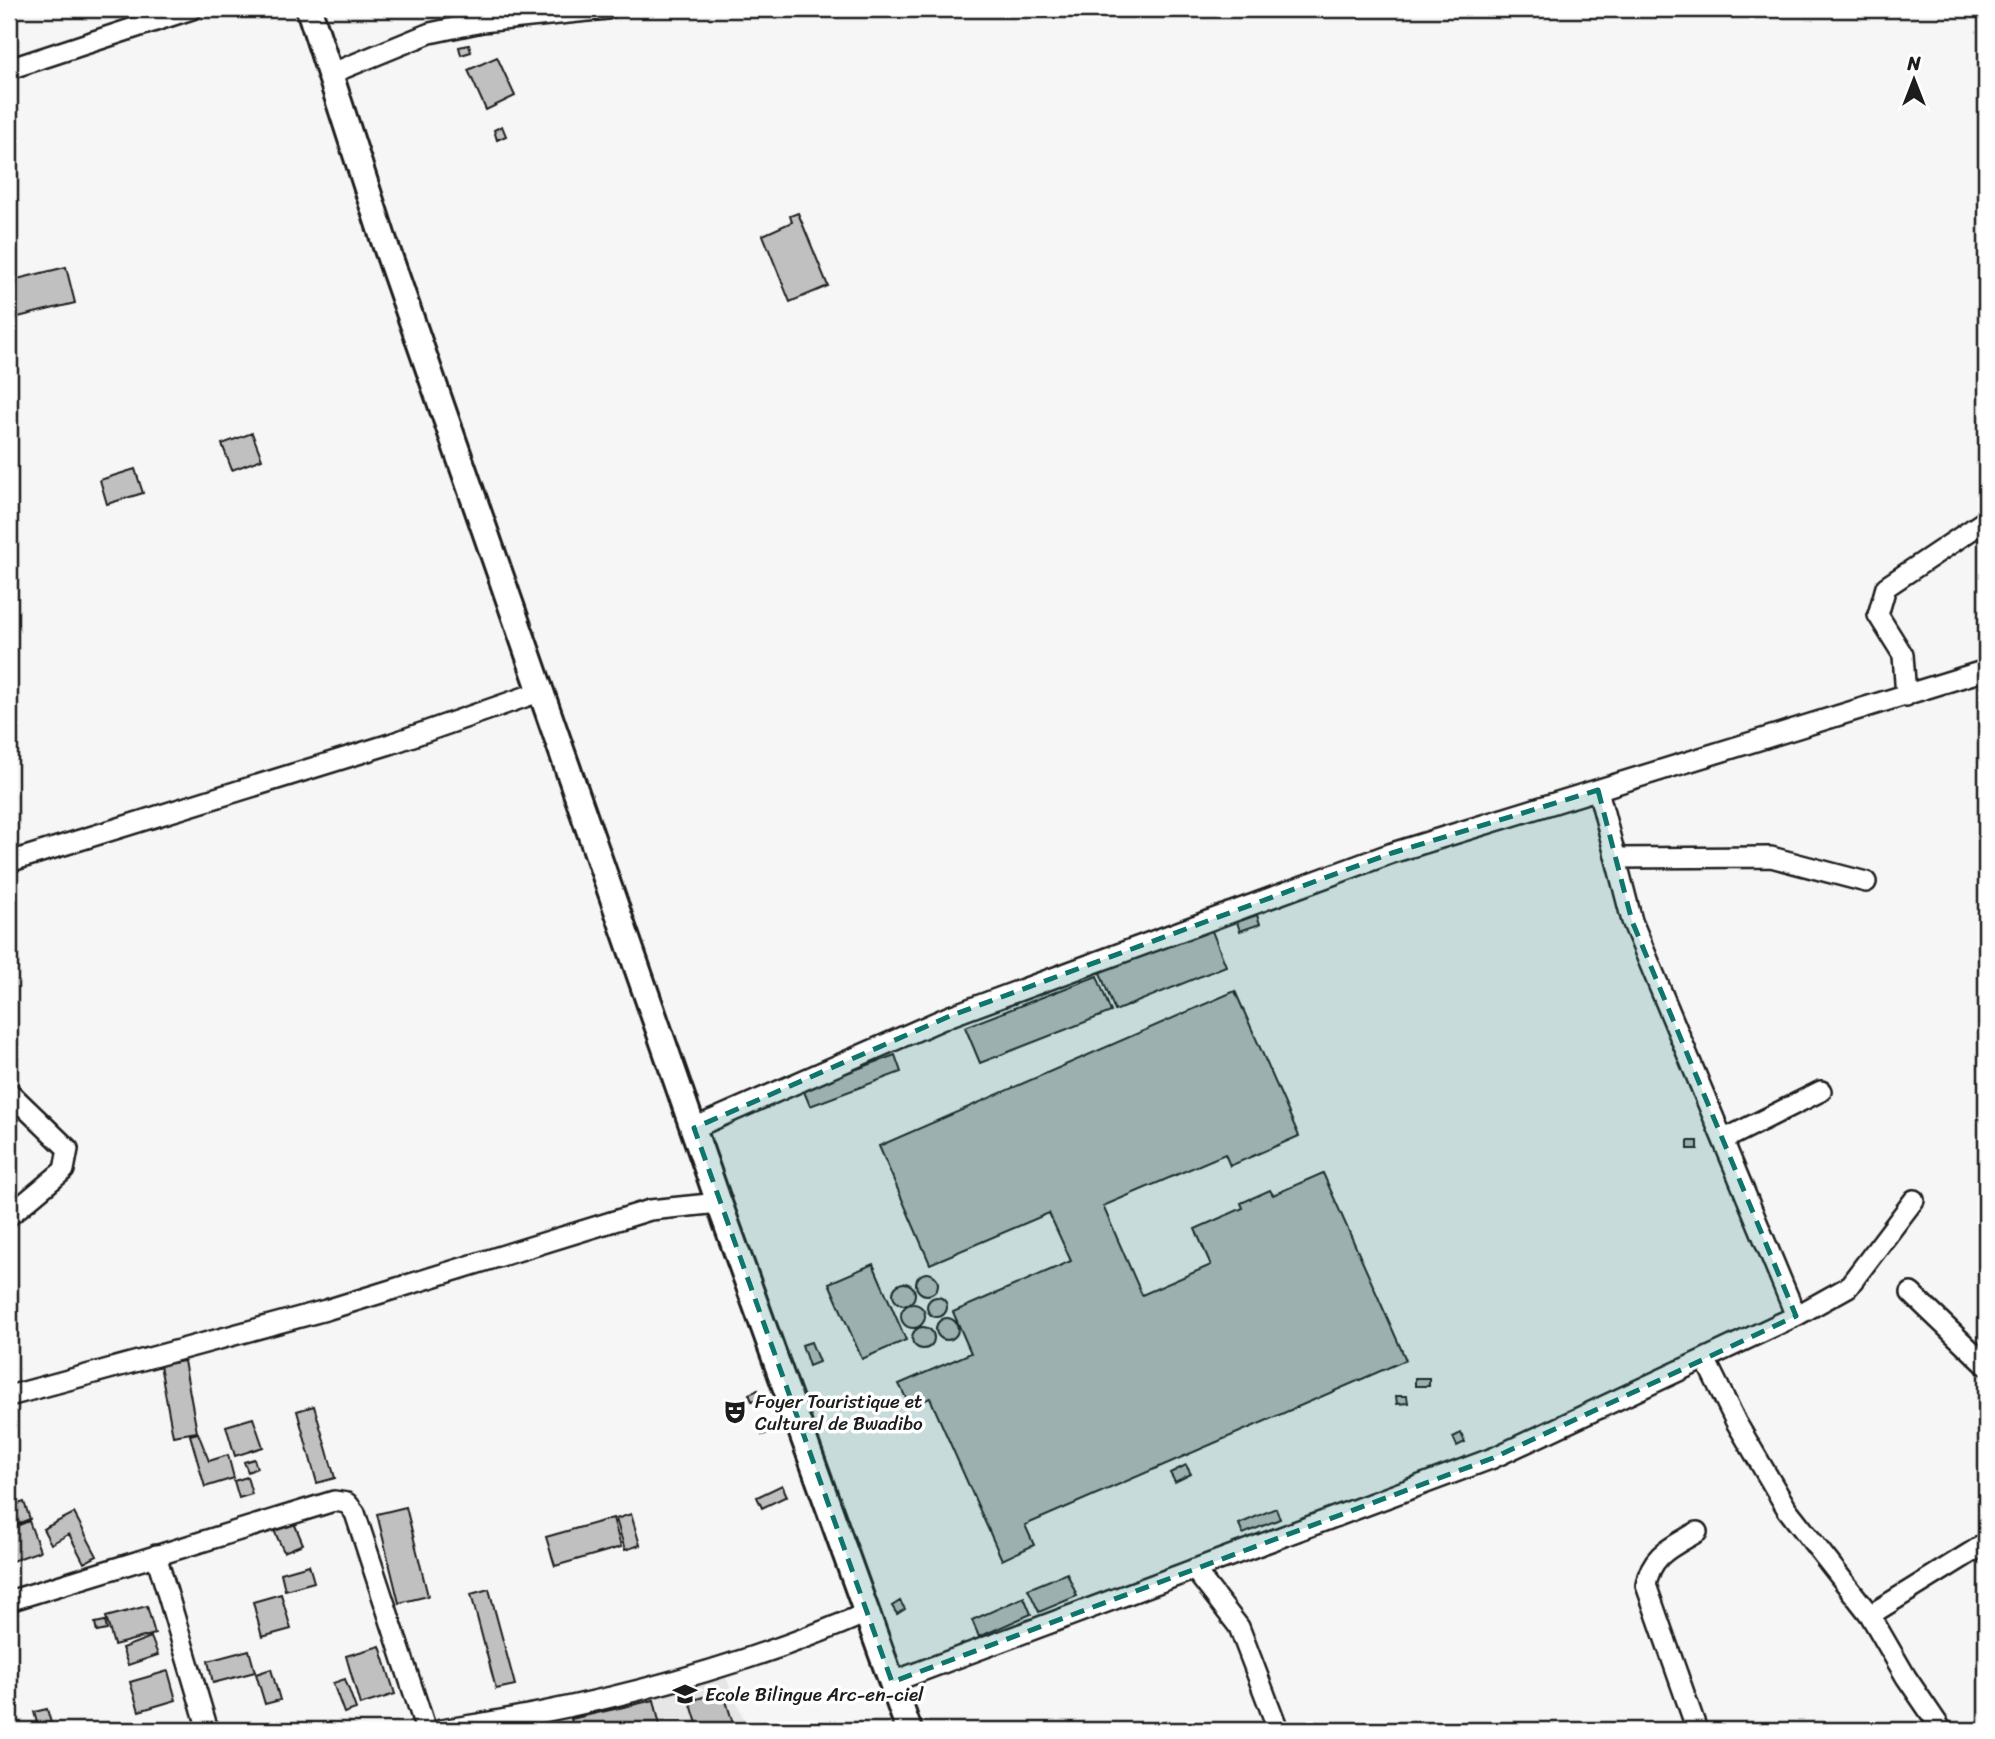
<svg xmlns="http://www.w3.org/2000/svg" width="1995" height="1739" viewBox="0 0 1995 1739" font-family="Sriracha,sans-serif">
<style>
.built{fill:#e6e6e6}
.building{fill:#c0c0c0;stroke:#1c1c1c;stroke-width:2}
.lines{fill:none;stroke-linecap:round;stroke-linejoin:round}
.minor-casing{stroke:#1c1c1c;stroke-width:24}
.major-casing{stroke:#1c1c1c;stroke-width:30}
.minor{stroke:#fff;stroke-width:19}
.major{stroke:#fff;stroke-width:24}
.marked{fill:#0f766e;fill-opacity:0.2;stroke:#0f766e;stroke-width:5;stroke-dasharray:14 9;stroke-linejoin:round}
.labels{text-anchor:middle;stroke-width:7;stroke-linejoin:round;paint-order:stroke}
.poi-label{font-size:19px;fill:#1c1c1c;stroke:#fff;text-anchor:start}
</style>
<rect width="100%" height="100%" fill="#f6f6f6"/>
<filter id="ink" filterUnits="userSpaceOnUse"><feTurbulence type="fractalNoise" baseFrequency=".0143" numOctaves="2"/><feDisplacementMap in="SourceGraphic" scale="14" xChannelSelector="R" yChannelSelector="G"/><feConvolveMatrix kernelMatrix="1 2 1 2 8 2 1 2 1" color-interpolation-filters="sRGB"/></filter>
<g filter="url(#ink)">
<path class="built" d="M 725,1675 L 749,1730 L 554,1730 L 549,1713 Z"/>
<path class="building" d="M 469,45 L 471,52 L 461,55 L 459,47 Z
M 497,57 L 515,96 L 486,110 L 468,70 Z
M 502,126 L 506,136 L 497,140 L 494,130 Z
M 798,213 L 828,286 L 790,302 L 763,235 L 792,222 L 790,216 Z
M 66,267 L 75,303 L 18,317 L 9,281 Z
M 252,433 L 262,459 L 232,470 L 222,444 Z
M 135,469 L 143,493 L 107,504 L 100,480 Z
M 1257,915 L 1260,924 L 1240,931 L 1237,922 Z
M 1210,926 L 1226,966 L 1115,1011 L 1099,970 Z
M 1097,976 L 1111,1012 L 980,1063 L 965,1027 Z
M 1235,991 L 1299,1136 L 1230,1166 L 1225,1154 L 1103,1206 L 1142,1295 L 1211,1265 L 1195,1229 L 1243,1208 L 1241,1203 L 1270,1190 L 1273,1195 L 1323,1173 L 1406,1360 L 1025,1525 L 1034,1545 L 1002,1560 L 930,1398 L 910,1406 L 899,1384 L 971,1353 L 953,1312 L 1071,1261 L 1049,1213 L 930,1264 L 879,1146 Z
M 895,1055 L 901,1072 L 810,1106 L 803,1089 Z
M 1688,1141 L 1698,1141 L 1698,1149 L 1688,1149 Z
M 873,1264 L 906,1340 L 862,1359 L 829,1283 Z
M916 1284a11 11 0 1 1 22 0a11 11 0 1 1-22 0Z
M893 1294a11 11 0 1 1 22 0a11 11 0 1 1-22 0Z
M927 1307a10 10 0 1 1 20 0a10 10 0 1 1-20 0Z
M901 1316a12 12 0 1 1 24 0a12 12 0 1 1-24 0Z
M936 1329a11 11 0 1 1 22 0a11 11 0 1 1-22 0Z
M912 1338a11 11 0 1 1 22 0a11 11 0 1 1-22 0Z
M 811,1342 L 819,1362 L 809,1366 L 802,1345 Z
M 184,1361 L 197,1432 L 173,1436 L 160,1365 Z
M 1415,1378 L 1429,1378 L 1429,1386 L 1415,1386 Z
M 758,1390 L 760,1398 L 752,1401 L 749,1394 Z
M 1396,1396 L 1407,1396 L 1408,1403 L 1397,1404 Z
M 314,1406 L 335,1478 L 317,1483 L 297,1411 Z
M 253,1418 L 263,1447 L 235,1456 L 226,1426 Z
M 768,1422 L 771,1432 L 762,1435 L 759,1425 Z
M 198,1433 L 209,1461 L 228,1455 L 234,1478 L 205,1487 L 190,1435 Z
M 1461,1433 L 1465,1442 L 1457,1446 L 1453,1437 Z
M 254,1459 L 257,1468 L 248,1472 L 244,1462 Z
M 1186,1465 L 1191,1474 L 1175,1482 L 1170,1473 Z
M 247,1477 L 252,1494 L 239,1498 L 234,1481 Z
M 782,1485 L 787,1496 L 762,1508 L 757,1497 Z
M 24,1502 L 30,1519 L 9,1527 L 9,1507 Z
M 406,1507 L 428,1596 L 399,1603 L 377,1514 Z
M 1276,1508 L 1280,1519 L 1243,1534 L 1239,1524 Z
M 74,1513 L 97,1556 L 84,1563 L 69,1534 L 51,1544 L 43,1529 Z
M 631,1514 L 640,1545 L 625,1550 L 616,1519 Z
M 292,1518 L 303,1544 L 284,1552 L 272,1526 Z
M 613,1518 L 621,1547 L 555,1566 L 546,1537 Z
M 29,1521 L 40,1551 L 9,1562 L 9,1529 Z
M 309,1565 L 314,1582 L 285,1590 L 281,1573 Z
M 1067,1573 L 1077,1596 L 1039,1612 L 1028,1589 Z
M 489,1589 L 515,1685 L 496,1689 L 471,1594 Z
M 281,1594 L 291,1629 L 262,1637 L 253,1602 Z
M 1024,1597 L 1031,1614 L 979,1637 L 972,1620 Z
M 900,1601 L 905,1609 L 897,1614 L 892,1606 Z
M 147,1606 L 155,1634 L 114,1645 L 106,1617 Z
M 105,1621 L 107,1630 L 97,1632 L 95,1623 Z
M 151,1637 L 158,1655 L 128,1665 L 122,1648 Z
M 380,1646 L 395,1694 L 360,1705 L 346,1656 Z
M 249,1650 L 255,1672 L 213,1683 L 208,1661 Z
M 271,1669 L 280,1700 L 265,1704 L 256,1674 Z
M 168,1671 L 176,1700 L 139,1711 L 130,1682 Z
M 345,1679 L 356,1709 L 344,1713 L 333,1683 Z
M 723,1691 L 735,1730 L 699,1730 L 690,1701 Z
M 654,1700 L 661,1730 L 574,1730 L 571,1719 Z
M 47,1709 L 53,1730 L 39,1730 L 34,1712 Z"/>
<g class="lines">
<g class="minor-casing">
<path id="minor" d="M 9,69 L 192,9
M 330,74 L 430,33 L 482,22 L 607,9
M 1906,696 L 1903,655 L 1878,615 L 1886,587 L 1986,520
M 1616,858 L 1771,857 L 1866,882
M 9,862 L 390,744 L 542,691
M 9,1092 L 68,1149 L 64,1170 L 9,1216
M 694,1128 L 950,1016 L 1392,853 L 1986,670
M 1725,1139 L 1821,1091
M 1911,1293 L 1986,1365
M 1796,1316 L 1848,1287 L 1914,1200
M 1705,1359 L 1736,1422 L 1787,1509 L 1870,1615 L 1906,1677 L 1942,1730
M 9,1396 L 326,1310 L 650,1210 L 719,1203
M 1697,1532 C 1672,1547 1651,1554 1646,1585 L 1697,1730
M 156,1555 L 208,1730
M 1194,1569 L 1239,1627 L 1276,1724
M 9,1601 L 334,1501 L 347,1503 L 355,1513 L 426,1730
M 1870,1615 L 1986,1543
M 892,1682 L 1493,1458 L 1796,1316 L 1632,921 L 1598,790
M 441,1730 C 587,1708 733,1671 869,1612"/>
</g>
<g class="major-casing">
<path id="major" d="M 309,9 L 383,238 L 719,1203 L 909,1730"/>
</g>
<use href="#minor" class="minor"/>
<use href="#major" class="major"/>
</g>
</g>
<path class="marked" d="M 1598,790 L 1632,921 L 1796,1316 L 1493,1458 L 892,1682 L 694,1128 L 950,1016 L 1392,853 Z"/>
<defs>
<g id="theatre-bare" transform="scale(1.89)"><path d="M-5-5.5Q0-4 5-5.5V0Q5 5 0 6Q-5 5-5 0ZM-3.3-2.5H-1v1.5H-3.3ZM1-2.5H3.3v1.5H1ZM-2.8 1Q0 5.5 2.8 1Z" fill="#1c1c1c" stroke="#fff" stroke-width="2.5" paint-order="stroke"/></g>
<g id="school-bare" transform="scale(1.89)"><path d="M0-5L7-2L0 1L-7-2ZM-4 1L0 2.5L4 1V4Q0 6-4 4Z" fill="#1c1c1c" stroke="#fff" stroke-width="2.5" paint-order="stroke"/></g>
</defs>
<g fill-rule="evenodd">
<use href="#theatre-bare" x="735" y="1412"/>
<use href="#school-bare" x="685" y="1694"/>
</g>
<g class="labels">
<g class="poi-label">
<text x="755" y="1408">Foyer Touristique et<tspan x="755" dy="22">Culturel de Bwadibo</tspan></text>
<text x="705" y="1701">Ecole Bilingue Arc-en-ciel</text>
</g>
</g>
<rect width="1995" height="1739" fill="none" stroke="#fff" stroke-width="35"/>
<rect x="18" y="18" width="1960" height="1704" fill="none" stroke="#1c1c1c" stroke-width="2.5" filter="url(#ink)"/>
<g transform="translate(1914 80)" stroke="#ffffff" stroke-width="5" paint-order="stroke">
<path d="M0-5L12 26L0 18L-12 26Z" fill="#1c1c1c"/>
<text y="-10" font-size="19" font-weight="bold" text-anchor="middle" fill="#1c1c1c">N</text>
</g>
</svg>
